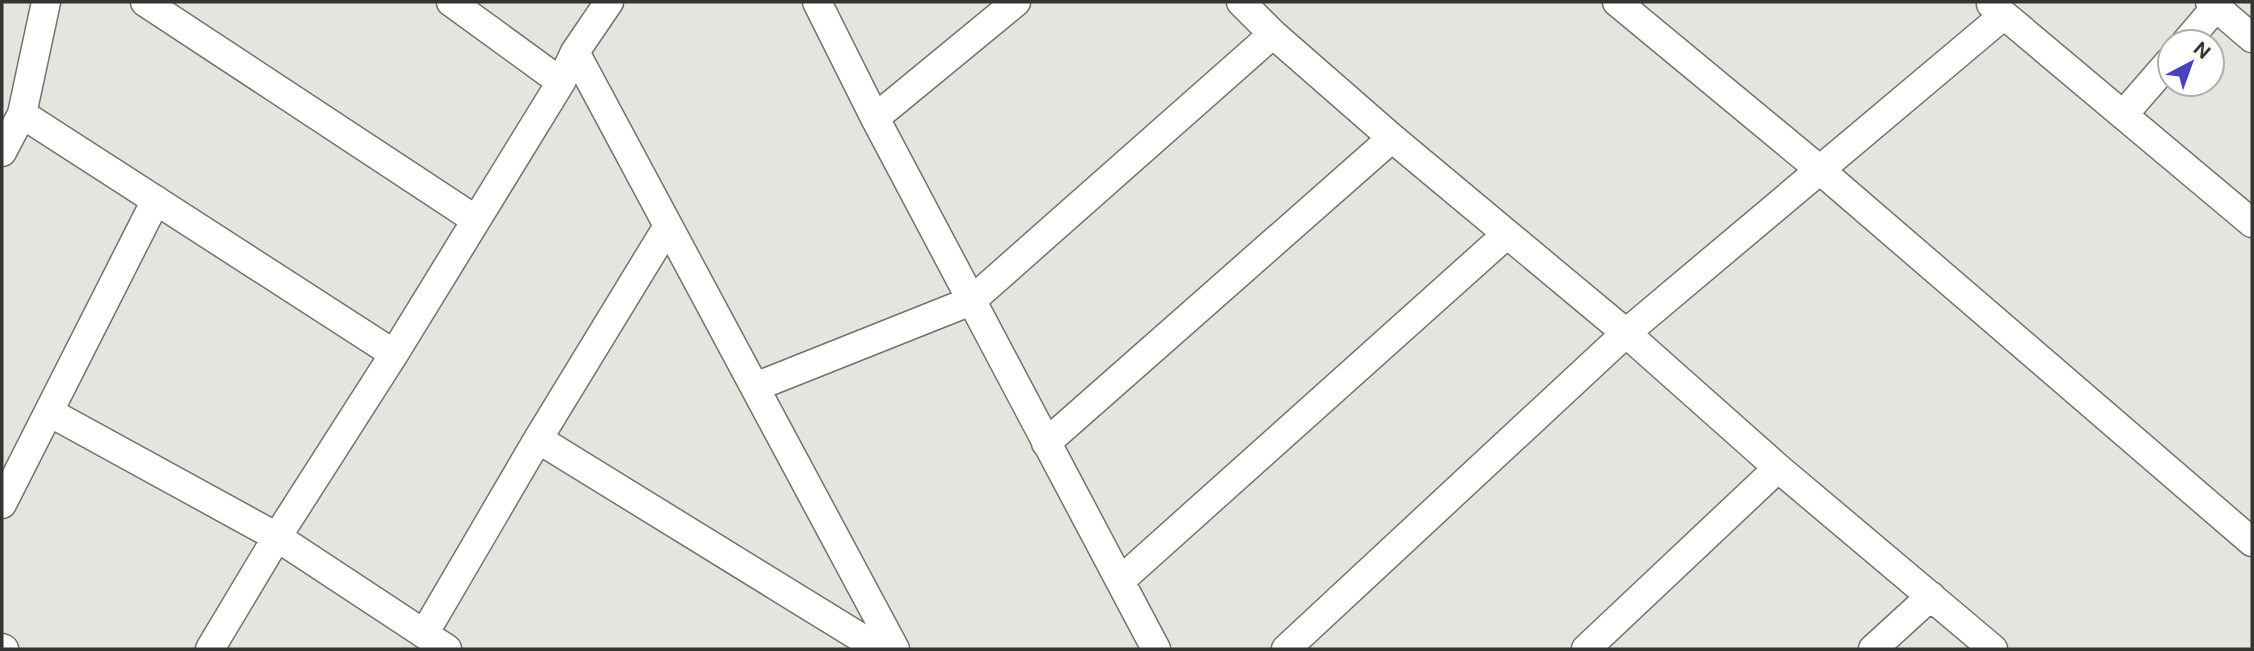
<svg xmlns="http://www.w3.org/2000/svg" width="2254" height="651" viewBox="0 0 2254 651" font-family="'Public Sans',sans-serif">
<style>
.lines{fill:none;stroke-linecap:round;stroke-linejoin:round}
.street-casing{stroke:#72736d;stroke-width:31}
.street{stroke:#fff;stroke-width:28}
</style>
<rect width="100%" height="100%" fill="#e4e5de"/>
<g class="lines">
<g class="street-casing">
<path id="street" d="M 145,2 L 476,220
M 451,2 L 561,82
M 817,2 L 875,118 L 1156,649
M 1241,2 L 1273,34 L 1392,138 L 1626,333 L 1778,468 L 1993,649
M 1617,2 L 1820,170 L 2252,542
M 2210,2 L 2252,38
M 1991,4 L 2252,223
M 2186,42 L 2216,7
M 575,52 L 895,649
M 22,114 L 394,354
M 2123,115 L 2170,61
M 875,118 L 1016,2
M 2,152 L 22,114 L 46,2
M 755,387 L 971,301 L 1273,34
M 49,412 L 277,537 L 447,649
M 538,439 L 879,649
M 1046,443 L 1392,138
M 2,504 L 156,200
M 1121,580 L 1506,235
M 424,634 L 538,439 L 668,226
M 2,648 L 4,649
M 210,649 L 277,537 L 394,354 L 561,82 L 575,52 L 609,2
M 1286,649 L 1626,333 L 2004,15
M 1586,649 L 1778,468
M 1873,649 L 1931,596"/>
</g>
<use href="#street" class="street"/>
</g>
<rect width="2254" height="651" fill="none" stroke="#343432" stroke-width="7"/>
<g transform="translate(2191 63) rotate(41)"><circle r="33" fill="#ffffff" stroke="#aeaead" stroke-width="2"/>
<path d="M0-5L12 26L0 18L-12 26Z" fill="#4843b9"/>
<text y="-10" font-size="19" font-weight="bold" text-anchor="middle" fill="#343432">N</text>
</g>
</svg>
